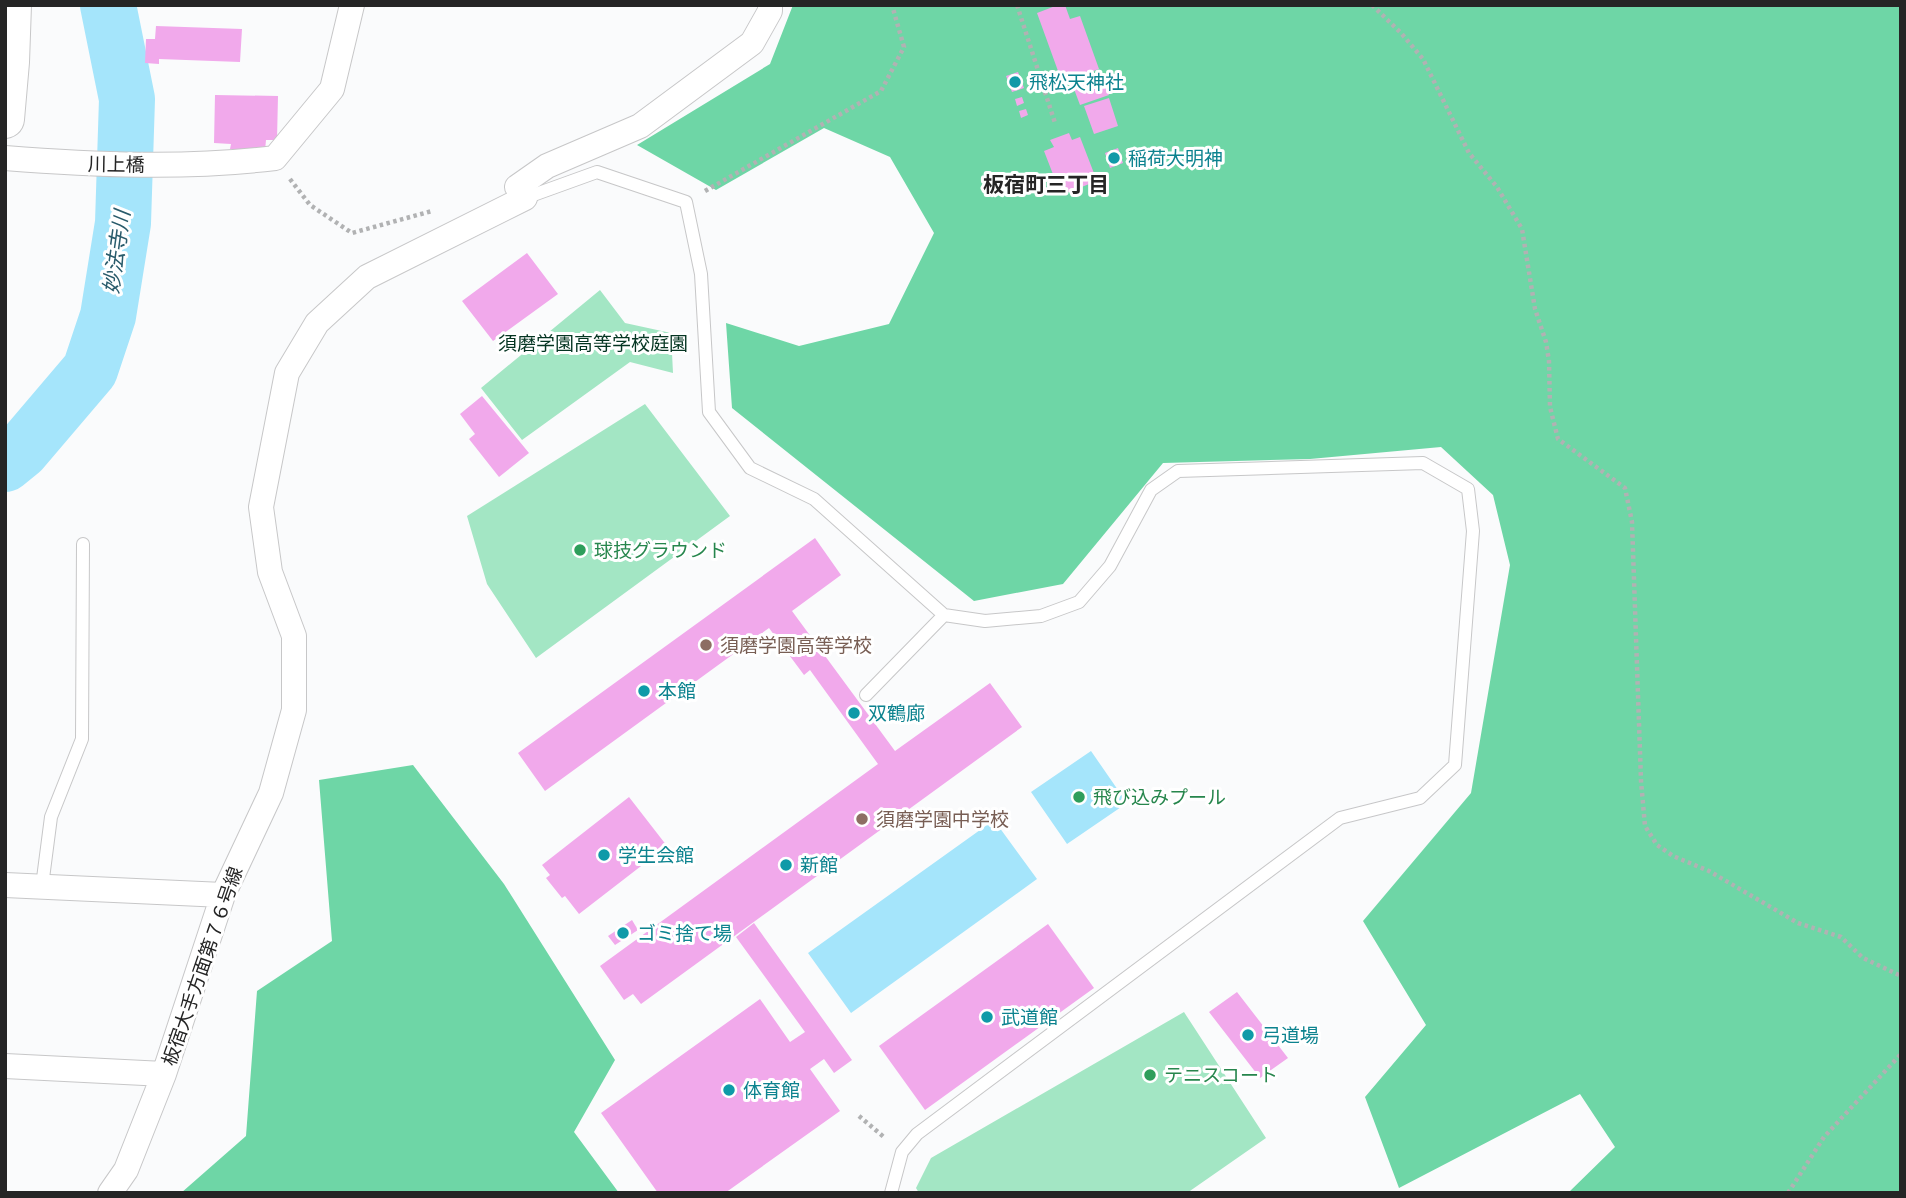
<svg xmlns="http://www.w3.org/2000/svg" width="1906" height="1198" viewBox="0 0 1906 1198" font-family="'Fira Sans Condensed','Noto Sans JP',sans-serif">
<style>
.green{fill:#a3e6c4}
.forest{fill:#6ed6a6}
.water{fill:#a5e5fb}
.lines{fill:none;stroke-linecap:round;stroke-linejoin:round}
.river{stroke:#a5e5fb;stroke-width:56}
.building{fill:#f1a9eb}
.service-casing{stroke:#c7c7c8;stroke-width:14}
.minor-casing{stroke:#c7c7c8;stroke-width:26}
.primary-casing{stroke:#c7c7c8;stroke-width:40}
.path{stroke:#b1b2b3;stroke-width:4.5;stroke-dasharray:3.5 3.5;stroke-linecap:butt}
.service{stroke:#fff;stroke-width:12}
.minor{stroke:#fff;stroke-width:24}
.primary{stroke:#fff;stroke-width:38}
.culture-dot{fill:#0f9aa8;stroke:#fff;stroke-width:2.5}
.leisure-dot{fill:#2e9e5b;stroke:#fff;stroke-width:2.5}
.education-dot{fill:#8d6e63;stroke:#fff;stroke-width:2.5}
.labels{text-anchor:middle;stroke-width:6;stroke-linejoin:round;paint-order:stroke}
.culture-label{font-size:19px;fill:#0d838f;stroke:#fff;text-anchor:start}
.street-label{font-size:19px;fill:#252525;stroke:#fff}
.park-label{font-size:19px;fill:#053522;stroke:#fff}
.leisure-label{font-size:19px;fill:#27864d;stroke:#fff;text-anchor:start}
.education-label{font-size:19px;fill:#785e54;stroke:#fff;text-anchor:start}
.neighbourhood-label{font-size:21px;font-weight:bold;fill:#252525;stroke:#fff}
.water-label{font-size:21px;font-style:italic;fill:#295b6b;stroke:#fff}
</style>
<rect width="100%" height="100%" fill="#fafbfc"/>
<path class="green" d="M 600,290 L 625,323 L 671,333 L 673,373 L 630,362 L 522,440 L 481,388 Z
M 645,404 L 730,516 L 536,658 L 487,584 L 467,516 Z
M 1184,1012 L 1266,1138 L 1187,1193 L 919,1193 L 916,1188 L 931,1158 Z"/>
<path class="forest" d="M 793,5 L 1901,5 L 1901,1193 L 1568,1193 L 1615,1147 L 1580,1094 L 1399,1188 L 1365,1097 L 1426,1025 L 1363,921 L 1471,793 L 1510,565 L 1493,495 L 1441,447 L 1310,459 L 1163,463 L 1063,584 L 974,601 L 732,408 L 726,323 L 799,346 L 889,324 L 934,233 L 890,157 L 824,128 L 716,190 L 637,145 L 770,64 Z
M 413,765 L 504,884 L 615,1060 L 574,1132 L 619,1193 L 181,1193 L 246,1136 L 257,991 L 332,941 L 319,780 Z"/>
<path class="water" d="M 1091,751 L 1127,803 L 1067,844 L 1031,792 Z
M 994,820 L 1037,879 L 851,1013 L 808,953 Z"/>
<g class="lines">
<path class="river" d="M 5,464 L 21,451 L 90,370 L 108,316 L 123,223 L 127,99 L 108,5"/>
</g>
<path class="building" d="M 1058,5 L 1065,5 L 1070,19 L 1080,16 L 1099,69 L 1062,82 L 1037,13 Z
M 156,26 L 242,29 L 240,62 L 159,59 L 159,64 L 145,63 L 146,39 L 155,39 Z
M 1100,71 L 1109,95 L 1080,105 L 1071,81 Z
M 1018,72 L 1024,88 L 1012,92 L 1006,76 Z
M 215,95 L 278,96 L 277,140 L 266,140 L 265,151 L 230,149 L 231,144 L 214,143 Z
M 1022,97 L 1024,103 L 1017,106 L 1015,99 Z
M 1109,98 L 1118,126 L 1094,134 L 1084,106 Z
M 1026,109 L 1028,115 L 1021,118 L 1019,111 Z
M 1069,133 L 1072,140 L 1080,137 L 1097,181 L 1061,195 L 1044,151 L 1054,147 L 1050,140 Z
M 1118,148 L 1123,163 L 1110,168 L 1105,153 Z
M 527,253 L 558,294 L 493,341 L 462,301 Z
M 482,396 L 529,453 L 499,477 L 469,439 L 475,434 L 460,414 Z
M 815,538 L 841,575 L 792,611 L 895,751 L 990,683 L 1022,727 L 641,1004 L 633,994 L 624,1000 L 600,966 L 878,764 L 810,670 L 804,675 L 769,628 L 545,791 L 518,753 Z
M 629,797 L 667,846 L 579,914 L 565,896 L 562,898 L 546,878 L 550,875 L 542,865 Z
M 632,920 L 638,930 L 615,945 L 608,936 Z
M 754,923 L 852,1060 L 834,1073 L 824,1059 L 810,1069 L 840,1111 L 725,1193 L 658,1193 L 601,1113 L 760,999 L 790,1042 L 805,1032 L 736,937 Z
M 1048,924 L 1094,988 L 925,1110 L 879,1046 Z
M 1237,992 L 1288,1058 L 1260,1078 L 1209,1012 Z"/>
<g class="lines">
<g class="service-casing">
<path id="service" d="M 525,198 L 597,172 L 686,202 L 701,274 L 709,412 L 750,468 L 814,499 L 944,615 L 985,621 L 1041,616 L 1079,602 L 1110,566 L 1151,490 L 1178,471 L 1423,463 L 1468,489 L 1473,531 L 1455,765 L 1420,798 L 1340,818 L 917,1134 L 902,1152 L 891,1193
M 866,695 L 944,615
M 42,886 L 51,817 L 82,739 L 83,544"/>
</g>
<g class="minor-casing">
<path id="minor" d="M 5,158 C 94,165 186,169 275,158 L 332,89 L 352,5
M 5,885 L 223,895
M 5,1066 L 164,1074
M 110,1193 L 126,1170 L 164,1074 L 223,895 L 271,793 L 294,710 L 294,636 L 270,572 L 261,507 L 287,373 L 317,323 L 367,277 L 525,198 L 517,187 L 547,166 L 640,126 L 752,43 L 770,11 L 770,5"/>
</g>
<g class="primary-casing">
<path id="primary" d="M 5,119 L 10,62 L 12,5"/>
</g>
<path class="path" d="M 1017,5 L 1055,123
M 1372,5 L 1401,33 L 1423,59 L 1469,153 L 1497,187 L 1522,229 L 1535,309 L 1546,342 L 1549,361 L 1550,407 L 1558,439 L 1625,488 L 1632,522 L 1641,781 L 1645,826 L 1657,845 L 1673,856 L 1709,871 L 1798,923 L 1841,937 L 1863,958 L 1901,976
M 290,179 L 310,205 L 352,233 L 432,211
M 705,191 L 881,91 L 904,47 L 892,5
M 859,1116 L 885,1138
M 1788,1193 L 1824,1137 L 1901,1054"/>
<use href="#service" class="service"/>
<use href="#minor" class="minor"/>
<use href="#primary" class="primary"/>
</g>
<g class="culture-dot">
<circle cx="1015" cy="82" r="7"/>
<circle cx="1114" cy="158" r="7"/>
<circle cx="644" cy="691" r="7"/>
<circle cx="854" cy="713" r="7"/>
<circle cx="604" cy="855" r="7"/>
<circle cx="786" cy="865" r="7"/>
<circle cx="623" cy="933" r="7"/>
<circle cx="987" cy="1017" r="7"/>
<circle cx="1248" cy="1035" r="7"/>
<circle cx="729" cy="1090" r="7"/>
</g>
<g class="leisure-dot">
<circle cx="580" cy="550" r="7"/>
<circle cx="1079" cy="797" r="7"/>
<circle cx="1150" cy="1075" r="7"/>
</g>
<g class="education-dot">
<circle cx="706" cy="645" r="7"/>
<circle cx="862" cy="819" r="7"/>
</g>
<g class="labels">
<g class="culture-label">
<text x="1029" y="89">飛松天神社</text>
<text x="1128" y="165">稲荷大明神</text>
<text x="658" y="698">本館</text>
<text x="868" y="720">双鶴廊</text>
<text x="618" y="862">学生会館</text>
<text x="800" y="872">新館</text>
<text x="637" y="940">ゴミ捨て場</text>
<text x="1001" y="1024">武道館</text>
<text x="1262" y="1042">弓道場</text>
<text x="743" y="1097">体育館</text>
</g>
<g class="street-label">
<text transform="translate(116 164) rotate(1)" y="7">川上橋</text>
<text transform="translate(202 966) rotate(-71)" y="7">板宿大手方面第７６号線</text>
</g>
<g class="park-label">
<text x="593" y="350">須磨学園高等学校庭園</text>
</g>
<g class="leisure-label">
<text x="594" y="557">球技グラウンド</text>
<text x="1093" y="804">飛び込みプール</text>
<text x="1164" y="1082">テニスコート</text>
</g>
<g class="education-label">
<text x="720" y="652">須磨学園高等学校</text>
<text x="876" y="826">須磨学園中学校</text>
</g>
<g class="neighbourhood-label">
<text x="1046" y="192">板宿町三丁目</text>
</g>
<g class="water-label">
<text transform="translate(117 252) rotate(-82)" y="7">妙法寺川</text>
</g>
</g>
<rect width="1906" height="1198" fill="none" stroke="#252525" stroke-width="14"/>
</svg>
